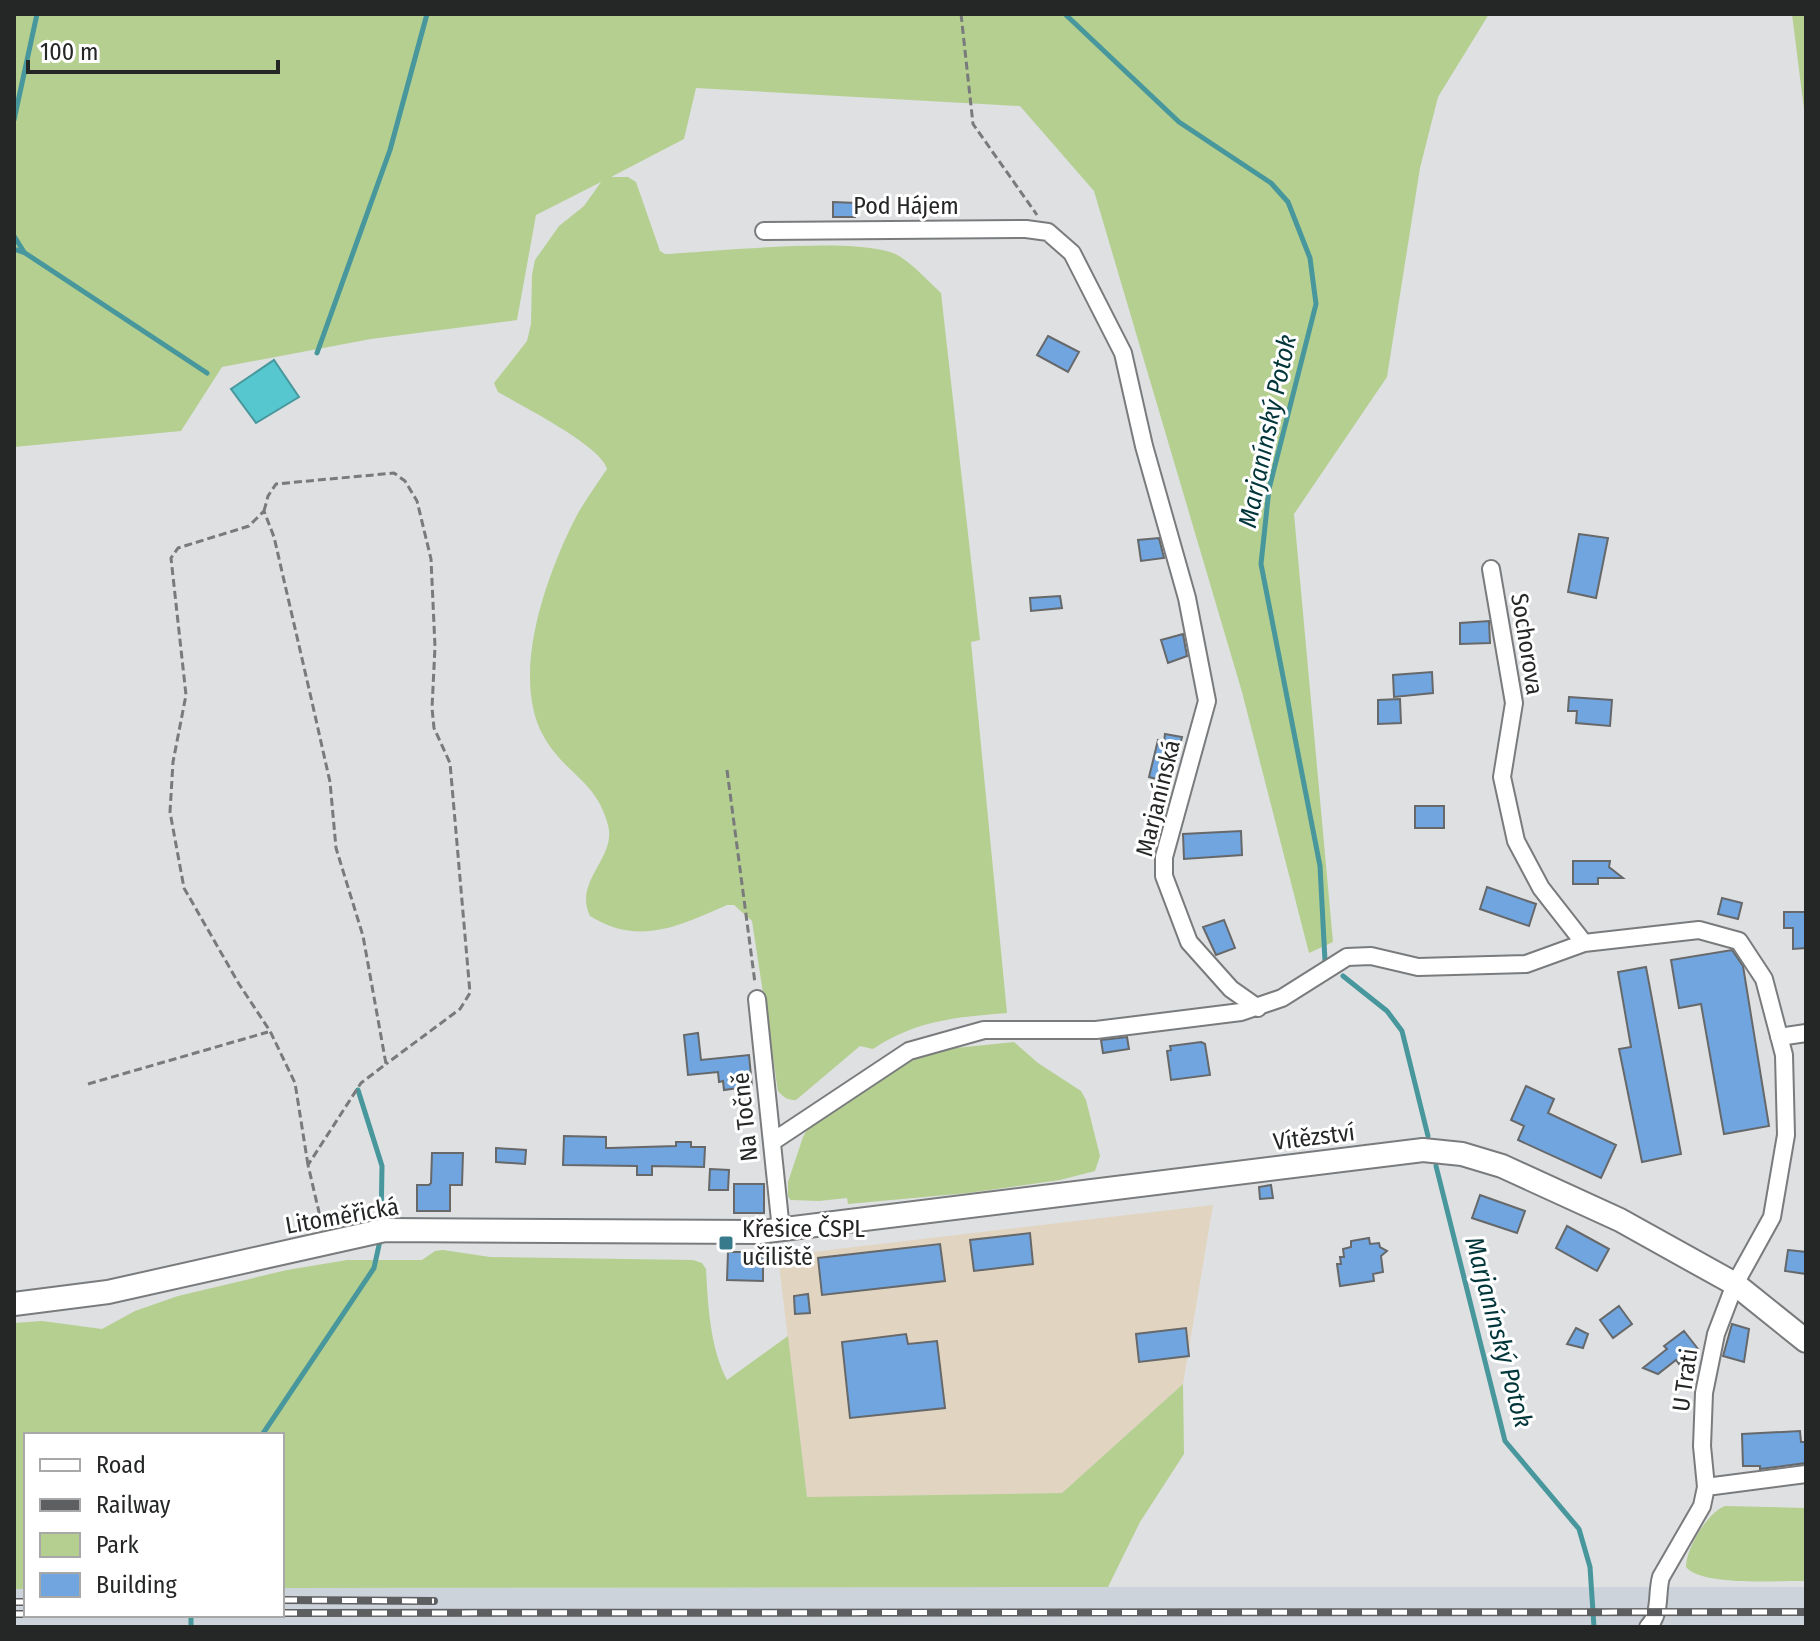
<svg xmlns="http://www.w3.org/2000/svg" width="1820" height="1641" viewBox="0 0 1820 1641" font-family="'Fira Sans Condensed',sans-serif">
<style>
.built{fill:#cdd3db}
.industrial{fill:#e1d4c1}
.green{fill:#b5cf91}
.water{fill:#56c7ce;stroke:#47979c;stroke-width:2}
.lines{fill:none;stroke-linecap:round;stroke-linejoin:round}
.stream{stroke:#47979c;stroke-width:5}
.building{fill:#70a5df;stroke:#66686a;stroke-width:2}
.street-casing{stroke:#797b7d;stroke-width:20}
.secondary-casing{stroke:#797b7d;stroke-width:26}
.path{stroke:#797a7b;stroke-width:3;stroke-dasharray:8 4;stroke-linecap:butt}
.street{stroke:#fff;stroke-width:16}
.secondary{stroke:#fff;stroke-width:22}
.rail-casing{stroke:#5e5f60;stroke-width:8}
.rail{stroke:#fff;stroke-width:5;stroke-dasharray:15;stroke-linecap:butt}
.poi-dot{fill:#377a8b;stroke:#fff;stroke-width:3}
.labels{text-anchor:middle;stroke-width:6;stroke-linejoin:round;paint-order:stroke}
.street-label{font-size:24px;fill:#252626;stroke:#fff}
.poi-label{font-size:24px;fill:#252626;stroke:#fff;text-anchor:start}
.water-label{font-size:26px;font-style:italic;fill:#003539;stroke:#fff}
</style>
<rect width="100%" height="100%" fill="#dee0e2"/>
<path class="built" d="M 935,1587 L 1806,1587 L 1806,1626 L 14,1627 L 14,1589 L 26,1589 L 26,1615 L 282,1615 L 282,1588 Z"/>
<path class="industrial" d="M 1213,1205 L 1183,1384 L 1062,1493 L 807,1498 L 778,1256 Z"/>
<path class="green" d="M 14,14 L 1489,14 L 1438,97 L 1420,168 L 1387,377 L 1294,514 L 1333,942 L 1309,953 L 1242,692 L 1094,191 L 1020,106 L 696,88 L 684,139 L 611,177 L 628,177 L 636,182 L 660,251 L 665,254 C 712,252 864,235 899,256 C 914,265 928,281 941,293 L 980,640 L 971,642 L 1007,1013 C 957,1017 917,1020 873,1049 L 860,1046 L 796,1100 C 788,1100 784,1098 778,1091 L 752,921 L 734,905 L 727,905 C 681,925 639,947 590,916 C 573,881 617,858 608,825 C 597,781 565,774 544,737 C 509,676 547,573 577,515 C 586,499 597,484 607,469 C 602,446 520,405 498,392 L 494,383 L 527,341 L 531,324 L 532,275 L 535,260 L 559,226 L 584,206 L 601,182 L 536,215 L 517,320 L 371,339 L 222,367 L 181,431 L 14,447 Z
M 1792,14 L 1806,14 L 1806,125 Z
M 1014,1042 L 1038,1063 L 1081,1091 L 1086,1100 L 1100,1156 L 1095,1171 L 1060,1180 L 968,1193 L 848,1204 L 847,1198 L 819,1201 L 791,1200 L 788,1197 L 788,1182 L 803,1137 L 812,1121 L 899,1062 L 946,1049 Z
M 443,1250 L 490,1257 L 693,1260 L 702,1263 L 706,1269 C 708,1306 710,1347 727,1380 L 788,1336 L 807,1497 L 1062,1493 L 1183,1384 L 1184,1454 L 1140,1522 L 1108,1587 L 282,1588 L 282,1435 L 26,1435 L 26,1589 L 14,1589 L 14,1323 L 42,1321 L 102,1329 L 135,1311 L 178,1296 L 287,1270 L 347,1260 L 422,1260 L 435,1251 Z
M 1725,1506 L 1806,1508 L 1806,1581 C 1779,1580 1703,1587 1686,1567 C 1686,1548 1708,1512 1725,1506 Z"/>
<path class="water" d="M 274,360 L 299,397 L 256,423 L 231,389 Z"/>
<g class="lines">
<path class="stream" d="M 1065,14 L 1179,122 L 1271,183 L 1288,202 L 1310,258 L 1316,304 L 1269,489 L 1261,564 L 1320,866 L 1325,961
M 14,120 L 37,14
M 14,236 L 24,252
M 14,249 L 25,253 L 207,373
M 317,353 L 390,150 L 427,14
M 1343,976 L 1387,1011 L 1402,1031 L 1428,1136
M 358,1090 L 382,1166 L 381,1226
M 1436,1166 L 1505,1441 L 1579,1529 L 1590,1567 L 1594,1627
M 262,1435 L 374,1268 L 381,1236
M 191,1615 L 191,1627"/>
</g>
<path class="building" d="M 833,202 L 856,203 L 855,217 L 833,217 Z
M 1048,336 L 1079,352 L 1068,372 L 1037,355 Z
M 1579,534 L 1608,538 L 1596,598 L 1568,592 Z
M 1159,538 L 1164,558 L 1141,561 L 1138,540 Z
M 1060,596 L 1062,608 L 1031,611 L 1030,598 Z
M 1489,621 L 1490,643 L 1460,644 L 1460,623 Z
M 1183,634 L 1187,656 L 1168,663 L 1161,640 Z
M 1432,672 L 1433,693 L 1394,697 L 1393,675 Z
M 1569,697 L 1612,700 L 1610,726 L 1576,723 L 1577,711 L 1568,711 Z
M 1400,699 L 1401,723 L 1378,724 L 1378,700 Z
M 1165,734 L 1182,737 L 1170,783 L 1149,777 L 1158,740 L 1164,742 Z
M 1415,806 L 1444,806 L 1444,828 L 1415,828 Z
M 1241,831 L 1242,855 L 1184,859 L 1183,834 Z
M 1573,861 L 1610,861 L 1609,867 L 1623,878 L 1598,878 L 1598,884 L 1573,884 Z
M 1487,887 L 1536,904 L 1529,926 L 1480,909 Z
M 1722,898 L 1742,903 L 1738,919 L 1718,914 Z
M 1784,912 L 1806,912 L 1806,948 L 1793,949 L 1793,928 L 1784,928 Z
M 1224,920 L 1235,948 L 1216,955 L 1203,927 Z
M 1732,950 L 1743,966 L 1769,1126 L 1724,1134 L 1701,1004 L 1679,1008 L 1671,960 Z
M 1646,967 L 1681,1154 L 1642,1162 L 1619,1049 L 1631,1047 L 1618,972 Z
M 698,1033 L 701,1060 L 749,1055 L 752,1086 L 724,1090 L 723,1081 L 719,1082 L 718,1072 L 688,1075 L 684,1035 Z
M 1127,1037 L 1129,1049 L 1103,1053 L 1101,1040 Z
M 1201,1042 L 1205,1044 L 1210,1075 L 1171,1080 L 1167,1051 L 1171,1050 L 1170,1046 Z
M 1526,1086 L 1554,1099 L 1548,1113 L 1616,1145 L 1601,1178 L 1518,1140 L 1524,1126 L 1511,1120 Z
M 564,1136 L 606,1137 L 606,1148 L 610,1148 L 676,1146 L 676,1142 L 691,1142 L 691,1147 L 705,1147 L 704,1167 L 652,1166 L 652,1175 L 637,1175 L 637,1166 L 563,1165 Z
M 496,1148 L 526,1150 L 525,1164 L 496,1162 Z
M 432,1153 L 463,1153 L 462,1185 L 450,1185 L 450,1211 L 417,1211 L 417,1185 L 429,1185 L 431,1183 Z
M 710,1169 L 729,1170 L 728,1190 L 709,1190 Z
M 734,1184 L 764,1184 L 764,1213 L 734,1213 Z
M 1271,1185 L 1273,1198 L 1260,1199 L 1259,1187 Z
M 1480,1195 L 1525,1211 L 1517,1233 L 1472,1218 Z
M 1567,1226 L 1609,1249 L 1597,1271 L 1556,1248 Z
M 1030,1233 L 1033,1264 L 974,1271 L 970,1240 Z
M 1369,1238 L 1370,1244 L 1379,1243 L 1380,1247 L 1387,1251 L 1381,1256 L 1383,1272 L 1373,1274 L 1374,1281 L 1340,1286 L 1337,1264 L 1341,1264 L 1340,1257 L 1344,1257 L 1343,1249 L 1351,1247 L 1351,1241 Z
M 940,1244 L 945,1281 L 822,1295 L 818,1258 Z
M 1788,1250 L 1806,1252 L 1806,1274 L 1785,1271 Z
M 728,1252 L 758,1252 L 763,1258 L 763,1281 L 727,1280 Z
M 808,1294 L 810,1313 L 795,1314 L 794,1296 Z
M 1619,1306 L 1632,1324 L 1613,1338 L 1600,1320 Z
M 1732,1324 L 1749,1329 L 1744,1362 L 1723,1356 Z
M 1186,1328 L 1189,1356 L 1139,1362 L 1136,1334 Z
M 1576,1328 L 1588,1334 L 1583,1348 L 1567,1344 Z
M 1684,1331 L 1698,1349 L 1679,1364 L 1676,1360 L 1658,1374 L 1643,1368 L 1667,1349 L 1664,1346 Z
M 906,1334 L 908,1344 L 937,1341 L 945,1408 L 850,1418 L 842,1342 Z
M 1800,1431 L 1801,1442 L 1806,1442 L 1806,1463 L 1760,1469 L 1760,1466 L 1743,1466 L 1742,1434 Z"/>
<g class="lines">
<g class="street-casing">
<path id="street" d="M 764,231 L 1026,229 L 1048,232 L 1072,253 L 1123,353 L 1144,446 L 1187,598 L 1207,701 L 1164,857 L 1164,876 L 1189,942 L 1231,989 L 1258,1008
M 1491,569 L 1514,703 L 1502,777 L 1516,841 L 1541,888 L 1584,943
M 757,999 L 781,1230
M 1779,1037 L 1806,1033
M 772,1142 L 909,1051 L 984,1030 L 1096,1030 L 1241,1012 L 1282,998 L 1347,957 L 1371,956 L 1418,967 L 1526,964 L 1584,943 L 1699,930 L 1739,941 L 1764,979 L 1784,1055 L 1786,1135 L 1772,1217 L 1735,1284 L 1716,1334 L 1704,1393 L 1702,1446 L 1706,1487 L 1702,1506 L 1661,1577 C 1656,1594 1662,1612 1648,1627
M 1706,1487 L 1806,1474"/>
</g>
<g class="secondary-casing">
<path id="secondary" d="M 14,1304 L 108,1292 L 385,1230 L 760,1232 L 1423,1150 L 1462,1154 L 1502,1166 L 1620,1220 L 1735,1284 L 1806,1341"/>
</g>
<path class="path" d="M 961,14 L 973,124 L 1037,215
M 264,511 L 268,496 L 276,484 L 394,473 L 405,481 L 417,501 L 431,559 L 435,647 L 432,708 L 434,728 L 450,763 L 470,993 L 460,1009 L 386,1064
M 727,770 L 755,983
M 88,1084 L 268,1032
M 308,1165 L 295,1083 L 270,1031 L 239,984 L 184,888 L 170,812 L 173,762 L 186,695 L 171,558 L 178,548 L 249,526 L 264,511 L 274,537 L 312,702 L 330,782 L 336,848 L 363,936 L 386,1064 L 361,1083 L 308,1165 L 322,1225"/>
<use href="#street" class="street"/>
<use href="#secondary" class="secondary"/>
<g class="rail-casing">
<path id="rail" d="M 282,1600 L 434,1601
M 14,1602 L 26,1602
M 282,1613 L 1806,1612
M 14,1614 L 26,1614"/>
</g>
<use href="#rail" class="rail"/>
</g>
<rect class="poi-dot" x="718" y="1235" width="16" height="16" rx="4"/>
<g class="labels">
<g class="street-label">
<text x="906" y="214">Pod Hájem</text>
<text transform="translate(1527 644) rotate(81)" y="8">Sochorova</text>
<text transform="translate(1158 798) rotate(-76)" y="8">Marjanínská</text>
<text transform="translate(745 1117) rotate(-96)" y="8">Na Točně</text>
<text transform="translate(1314 1137) rotate(-7)" y="8">Vítězství</text>
<text transform="translate(342 1216) rotate(-10)" y="8">Litoměřická</text>
<text transform="translate(1685 1380) rotate(-82)" y="8">U Trati</text>
</g>
<g class="poi-label">
<text x="742" y="1237">Křešice ČSPL<tspan x="742" dy="28">učiliště</tspan></text>
</g>
<g class="water-label">
<text transform="translate(1267 431) rotate(-78)" y="9">Marjanínský Potok</text>
<text transform="translate(1499 1332) rotate(75)" y="9">Marjanínský Potok</text>
</g>
</g>
<rect width="1820" height="1641" fill="none" stroke="#252626" stroke-width="32"/>
<rect x="24" y="1433" width="260" height="184" fill="#ffffff" stroke="#a8a8a8" stroke-width="2"/>
<rect x="40" y="1459" width="40" height="12" fill="#ffffff" stroke="#a8a8a8" stroke-width="2"/>
<text x="96" y="1473" font-size="24" fill="#252626">Road</text>
<rect x="40" y="1499" width="40" height="12" fill="#5e5f60" stroke="#a8a8a8" stroke-width="2"/>
<text x="96" y="1513" font-size="24" fill="#252626">Railway</text>
<rect x="40" y="1533" width="40" height="24" fill="#b5cf91" stroke="#a8a8a8" stroke-width="2"/>
<text x="96" y="1553" font-size="24" fill="#252626">Park</text>
<rect x="40" y="1573" width="40" height="24" fill="#70a5df" stroke="#a8a8a8" stroke-width="2"/>
<text x="96" y="1593" font-size="24" fill="#252626">Building</text>
<path d="M28 60v12h250v-12" fill="none" stroke="#252626" stroke-width="4"/>
<text x="40" y="60" font-size="24" fill="#252626" stroke="#ffffff" stroke-width="6" paint-order="stroke">100 m</text>
</svg>
